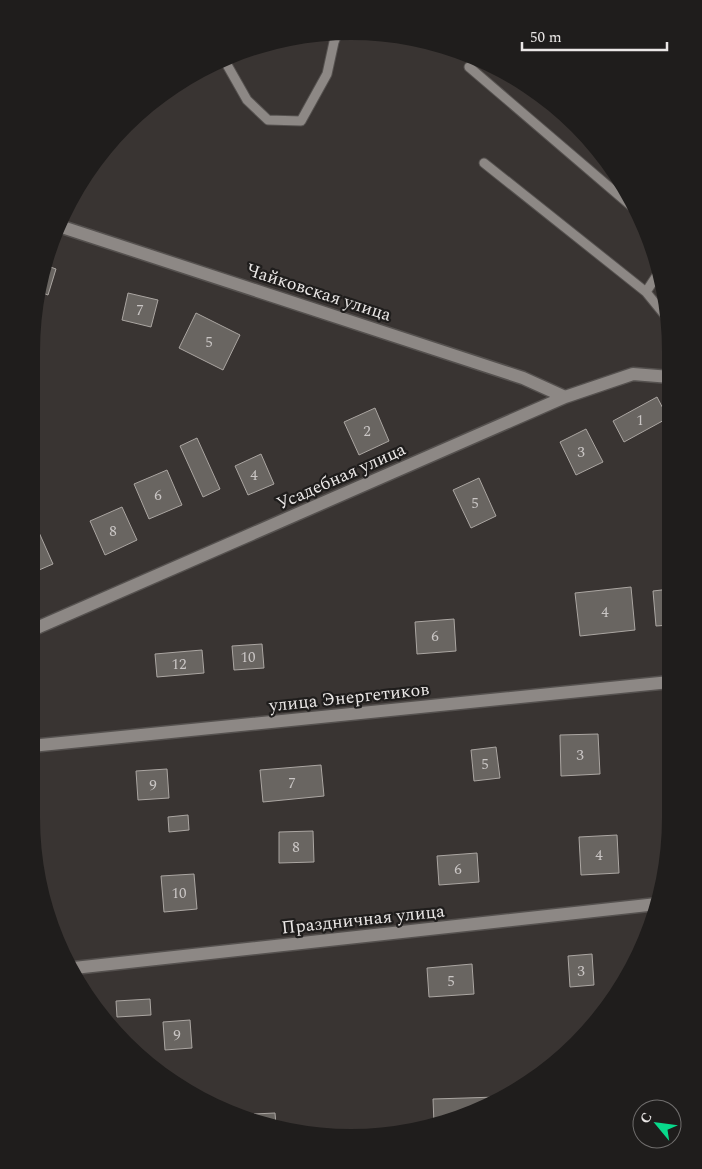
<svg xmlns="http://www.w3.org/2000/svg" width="702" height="1169" viewBox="0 0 702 1169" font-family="Spectral,serif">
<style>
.building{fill:#696561;stroke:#aba6a2}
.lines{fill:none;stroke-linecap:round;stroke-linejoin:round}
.lane-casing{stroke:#55514f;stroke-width:11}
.street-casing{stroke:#55514f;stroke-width:15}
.lane{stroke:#8d8885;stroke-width:9}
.street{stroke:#8d8885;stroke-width:12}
.labels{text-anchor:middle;stroke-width:4.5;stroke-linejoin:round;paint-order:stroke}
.number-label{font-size:15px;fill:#cac6c5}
.street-label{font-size:18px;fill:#eae7e6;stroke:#1f1d1c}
</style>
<rect width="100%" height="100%" fill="#393432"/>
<path class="building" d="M 45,265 L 56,269 L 48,295 L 40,292 Z
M 128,293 L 158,300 L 151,327 L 122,320 Z
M 196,313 L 240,335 L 223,370 L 179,348 Z
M 657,397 L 668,418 L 624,442 L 613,421 Z
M 375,408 L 389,441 L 359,455 L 344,422 Z
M 586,429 L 603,462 L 576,475 L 560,442 Z
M 197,438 L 220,489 L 203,497 L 180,446 Z
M 261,454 L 274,484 L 248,495 L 235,466 Z
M 167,470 L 182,505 L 149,519 L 134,484 Z
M 479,478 L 496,516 L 471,528 L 453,490 Z
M 122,507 L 137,540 L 105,555 L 90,521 Z
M 37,528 L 53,564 L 32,573 L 32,530 Z
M 631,587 L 635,630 L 580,636 L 575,593 Z
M 670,589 L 670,625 L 656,626 L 653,591 Z
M 454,619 L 456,651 L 417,654 L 415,622 Z
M 262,644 L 264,668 L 234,670 L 232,646 Z
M 202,650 L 204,673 L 157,677 L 155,654 Z
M 598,734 L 600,774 L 561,776 L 560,735 Z
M 496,747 L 500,778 L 474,781 L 471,750 Z
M 321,765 L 324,796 L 263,802 L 260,770 Z
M 167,769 L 169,798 L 138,800 L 136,771 Z
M 188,815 L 189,830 L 169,832 L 168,817 Z
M 313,831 L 314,862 L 279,863 L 279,832 Z
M 617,835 L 619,873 L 581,875 L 579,837 Z
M 477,853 L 479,882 L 439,885 L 437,856 Z
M 194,874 L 197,909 L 164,912 L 161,876 Z
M 592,954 L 594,985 L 570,987 L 568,956 Z
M 472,964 L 474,994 L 429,997 L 427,968 Z
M 150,999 L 151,1015 L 117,1017 L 116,1001 Z
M 190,1020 L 192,1048 L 165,1050 L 163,1022 Z
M 497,1097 L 497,1098 L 454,1121 L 434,1124 L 433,1099 Z
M 275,1113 L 276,1125 L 255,1122 L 254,1114 Z"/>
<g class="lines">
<g class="lane-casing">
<path id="lane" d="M 226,63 L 247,100 L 268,120 L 301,121 L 327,74 L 334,42 L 336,37
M 469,67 L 636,210
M 484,163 L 646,292 L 668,319
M 646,292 L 659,272"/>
</g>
<g class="street-casing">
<path id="street" d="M 59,226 L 523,378 L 565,397
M 32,630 L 565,397 L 633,374 L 670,377
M 31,746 L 670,682
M 74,968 L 657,904"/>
</g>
<use href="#lane" class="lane"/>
<use href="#street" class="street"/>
</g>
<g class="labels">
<g class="number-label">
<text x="140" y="315">7</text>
<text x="209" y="347">5</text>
<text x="640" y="425">1</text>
<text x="367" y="436">2</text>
<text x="581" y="457">3</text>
<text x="254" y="480">4</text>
<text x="158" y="500">6</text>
<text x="475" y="508">5</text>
<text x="113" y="536">8</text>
<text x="605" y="617">4</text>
<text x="435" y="641">6</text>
<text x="248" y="662">10</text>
<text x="179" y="669">12</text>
<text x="580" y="760">3</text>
<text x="485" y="769">5</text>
<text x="292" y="788">7</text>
<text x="153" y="790">9</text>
<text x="296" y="852">8</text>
<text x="599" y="860">4</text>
<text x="458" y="874">6</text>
<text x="179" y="898">10</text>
<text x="581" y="976">3</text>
<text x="451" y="986">5</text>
<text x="177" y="1040">9</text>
</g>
<g class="street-label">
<text transform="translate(319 292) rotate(18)" y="6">Чайковская улица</text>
<text transform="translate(341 476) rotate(-24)" y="6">Усадебная улица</text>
<text transform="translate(349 697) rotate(-6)" y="6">улица Энергетиков</text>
<text transform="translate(363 919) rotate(-6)" y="6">Праздничная улица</text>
</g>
</g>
<path d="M0 0H702V1169H0ZM351 40H351A311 311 0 0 1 662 351V818A311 311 0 0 1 351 1129H351A311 311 0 0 1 40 818V351A311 311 0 0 1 351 40Z" fill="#1f1d1c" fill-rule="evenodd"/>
<g transform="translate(657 1124) rotate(299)"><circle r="24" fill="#1f1d1c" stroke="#706e6d"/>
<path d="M0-4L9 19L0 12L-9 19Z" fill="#08d98b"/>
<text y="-8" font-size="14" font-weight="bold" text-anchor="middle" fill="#eae7e6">С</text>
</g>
<path d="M522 42v8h145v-8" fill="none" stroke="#eae7e6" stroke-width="2.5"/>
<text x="530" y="42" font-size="15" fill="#eae7e6" stroke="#1f1d1c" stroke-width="4" paint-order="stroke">50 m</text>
</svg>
